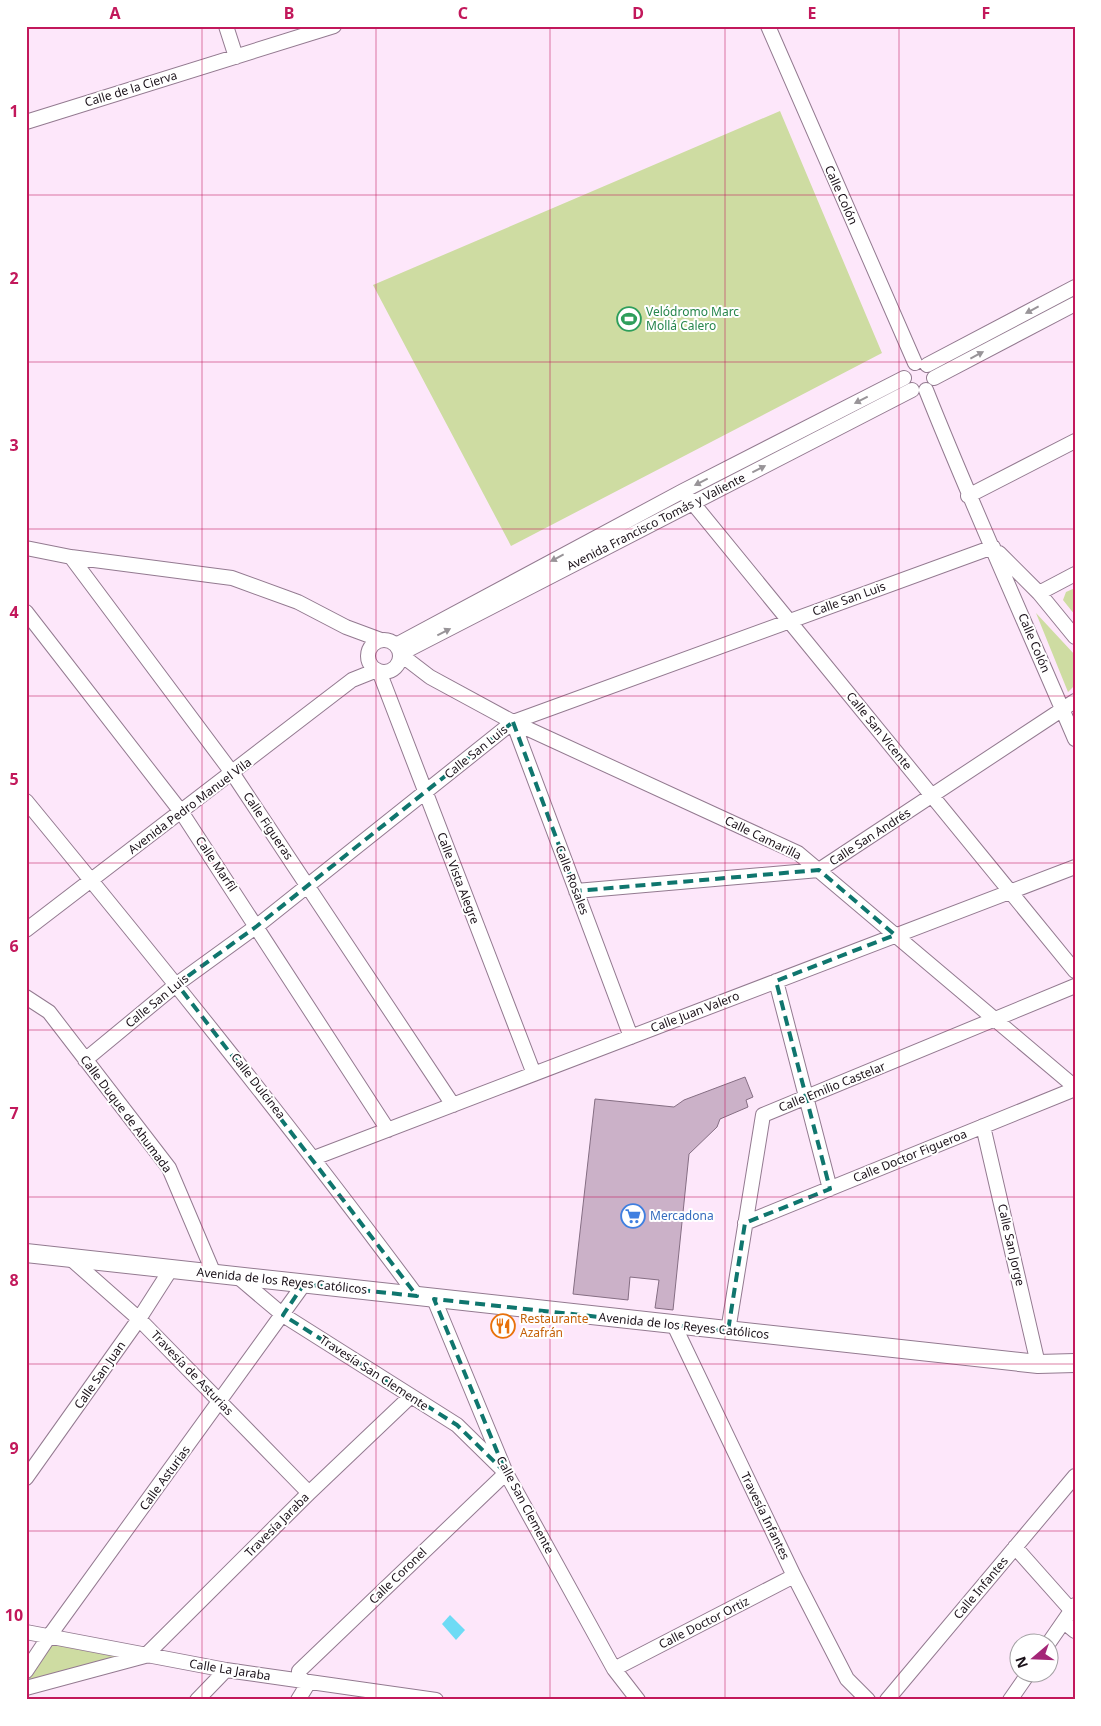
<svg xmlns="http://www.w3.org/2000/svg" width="1101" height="1726" viewBox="0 0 1101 1726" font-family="'Noto Sans',sans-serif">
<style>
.green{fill:#cedca2}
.water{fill:#6edbf5}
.building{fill:#cbb1c8;stroke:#856e83}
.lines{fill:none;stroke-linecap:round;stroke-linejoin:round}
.minor-casing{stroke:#937a90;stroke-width:16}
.tertiary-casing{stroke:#937a90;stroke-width:20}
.minor{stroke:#fff;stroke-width:14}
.tertiary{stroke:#fff;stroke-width:18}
.oneway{fill:#989498}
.marked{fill:none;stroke:#0f766e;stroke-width:4;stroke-dasharray:10 6;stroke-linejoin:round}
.grid{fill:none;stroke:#c2185b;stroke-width:1;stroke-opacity:0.55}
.labels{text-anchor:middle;stroke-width:4;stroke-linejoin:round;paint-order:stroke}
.street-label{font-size:12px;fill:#1a1119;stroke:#fff}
.leisure-label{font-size:12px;fill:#27864d;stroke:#fff;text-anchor:start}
.shop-label{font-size:12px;fill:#366cbe;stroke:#fff;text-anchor:start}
.food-label{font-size:12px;fill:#c56008;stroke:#fff;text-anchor:start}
.neatline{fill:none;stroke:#c2185b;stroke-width:2}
.grid-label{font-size:16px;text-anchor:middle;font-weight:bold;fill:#c2185b}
</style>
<rect width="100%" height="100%" fill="#fde7fa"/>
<path class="green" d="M 780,111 L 882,353 L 511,546 L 373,285 Z
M 1075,588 L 1075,615 L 1063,600 L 1066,592 Z
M 1036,613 L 1075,655 L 1075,685 L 1068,692 Z
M 50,1635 L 145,1656 L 26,1688 L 26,1671 Z"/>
<path class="water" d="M 450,1615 L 465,1630 L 456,1640 L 442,1624 Z"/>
<path class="building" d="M 745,1077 L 753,1097 L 746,1100 L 748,1107 L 720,1119 L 717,1127 L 689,1154 L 673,1310 L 655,1308 L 659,1280 L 630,1277 L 628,1300 L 573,1294 L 595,1099 L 674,1107 L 684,1100 Z"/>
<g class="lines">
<g class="minor-casing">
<path id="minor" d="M 226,26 L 236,57
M 768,26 L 915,363
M 26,122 L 334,26
M 927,365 L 1075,287
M 934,378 L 1075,304
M 912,390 L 400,654 L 430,677 L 513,722 L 798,853 L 1075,1087
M 926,390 C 973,508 1025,622 1075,739
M 683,491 L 1075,971
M 968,496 L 1075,441
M 26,548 L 71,557 L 232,578 L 298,602 L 346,627 L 381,640
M 999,553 L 1039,593 L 1075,637
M 71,557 L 233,774 L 453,1105
M 1039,593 L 1075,574
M 26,612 L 182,813 L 388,1130
M368 656a16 16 0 1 1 32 0a16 16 0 1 1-32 0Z
M 396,645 L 683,491 L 904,378
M 379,671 L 534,1074
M 513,722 L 631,1037
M 26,801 C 160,964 292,1127 417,1296
M 576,891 L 819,870 L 1075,701
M 26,930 L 352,680 L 377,670
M 776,981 L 830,1189
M 26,997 L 49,1012 L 169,1168 L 214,1274
M 85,1060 L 177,984 L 257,926 L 513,722 L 993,547
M 983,1126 L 1038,1364
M 314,1158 L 1075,867
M 745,1223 L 1075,1089
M 70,1258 L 139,1319 L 309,1493
M 238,1277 L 283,1315 L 457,1425 L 506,1473 L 299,1671 L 302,1681
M 434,1299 L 506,1473 L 614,1669 L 638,1700
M 674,1325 L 794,1576 L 847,1679 L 868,1700
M 728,1331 L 763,1115 L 1075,986
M 26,1478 L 139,1319 L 171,1269
M 1015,1547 L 1071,1610
M 1064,1622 L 1075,1631
M 26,1632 L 226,1670 L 436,1700
M 1048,1644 L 1075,1605
M 614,1669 L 794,1576
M 26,1671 L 50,1635 L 304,1284
M 26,1688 L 145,1656 L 309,1493 L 411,1396
M 197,1700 L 226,1670
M 298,1700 L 309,1682
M 887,1700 L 1075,1476
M 1010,1700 L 1028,1674"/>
</g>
<g class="tertiary-casing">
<path id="tertiary" d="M 26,1253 L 1038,1364 L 1075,1363"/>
</g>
<use href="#minor" class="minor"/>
<use href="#tertiary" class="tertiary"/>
</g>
<defs><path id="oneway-solid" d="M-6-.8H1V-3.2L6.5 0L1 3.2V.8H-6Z" transform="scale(1.25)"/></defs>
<g class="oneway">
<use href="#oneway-solid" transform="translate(1032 310) rotate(152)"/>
<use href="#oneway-solid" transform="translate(977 355) rotate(-28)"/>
<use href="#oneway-solid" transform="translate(861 400) rotate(153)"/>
<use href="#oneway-solid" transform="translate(759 469) rotate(-27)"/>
<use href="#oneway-solid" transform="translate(701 482) rotate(153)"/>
<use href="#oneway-solid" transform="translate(557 558) rotate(152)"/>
<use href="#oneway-solid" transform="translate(444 632) rotate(-27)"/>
</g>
<path class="marked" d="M 513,722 L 576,891 L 819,870 L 895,935 L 776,981 L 830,1189 L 745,1223 L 728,1331 L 434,1299 L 506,1473 L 457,1425 L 283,1315 L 304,1284 L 417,1296 L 177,984 L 257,926 Z"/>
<path class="grid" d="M 202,26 L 202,1700M 376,26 L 376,1700M 550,26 L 550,1700M 725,26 L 725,1700M 899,26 L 899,1700M 26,195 L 1075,195M 26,362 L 1075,362M 26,529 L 1075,529M 26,696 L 1075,696M 26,863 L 1075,863M 26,1030 L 1075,1030M 26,1197 L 1075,1197M 26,1364 L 1075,1364M 26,1531 L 1075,1531"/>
<defs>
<g id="stadium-ring" transform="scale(1.25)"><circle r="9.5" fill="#fff" stroke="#2e9e5b" stroke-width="1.5"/><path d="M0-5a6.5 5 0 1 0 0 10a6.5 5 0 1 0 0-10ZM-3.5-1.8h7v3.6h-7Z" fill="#2e9e5b"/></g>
<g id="supermarket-ring" transform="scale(1.25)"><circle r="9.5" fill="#fff" stroke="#3f7fe0" stroke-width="1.5"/><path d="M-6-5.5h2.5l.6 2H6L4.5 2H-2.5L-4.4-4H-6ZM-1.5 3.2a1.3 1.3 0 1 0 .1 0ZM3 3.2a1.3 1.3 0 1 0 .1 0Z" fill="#3f7fe0"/></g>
<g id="restaurant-ring" transform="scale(1.25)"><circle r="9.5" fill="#fff" stroke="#e8710a" stroke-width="1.5"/><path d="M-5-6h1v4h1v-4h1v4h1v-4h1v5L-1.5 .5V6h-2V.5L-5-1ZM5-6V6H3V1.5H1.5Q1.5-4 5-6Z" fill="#e8710a"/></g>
</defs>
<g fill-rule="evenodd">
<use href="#stadium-ring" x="629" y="319"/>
<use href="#supermarket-ring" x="633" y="1216"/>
<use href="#restaurant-ring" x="503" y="1326"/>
</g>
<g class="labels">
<g class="street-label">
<text transform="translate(131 89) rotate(-17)" y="4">Calle de la Cierva</text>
<text transform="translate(841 195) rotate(66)" y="4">Calle Colón</text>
<text transform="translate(656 522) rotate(-27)" y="4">Avenida Francisco Tomás y Valiente</text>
<text transform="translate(849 599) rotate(-20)" y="4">Calle San Luis</text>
<text transform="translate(1034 643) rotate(67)" y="4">Calle Colón</text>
<text transform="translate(879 731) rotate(51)" y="4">Calle San Vicente</text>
<text transform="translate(476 752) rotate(-39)" y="4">Calle San Luis</text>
<text transform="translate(190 806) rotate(-37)" y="4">Avenida Pedro Manuel Vila</text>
<text transform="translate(268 826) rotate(56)" y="4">Calle Figueras</text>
<text transform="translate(870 837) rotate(-33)" y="4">Calle San Andrés</text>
<text transform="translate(763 838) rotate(26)" y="4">Calle Camarilla</text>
<text transform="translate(216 864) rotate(56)" y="4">Calle Marfil</text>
<text transform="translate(458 878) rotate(69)" y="4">Calle Vista Alegre</text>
<text transform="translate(572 880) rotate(69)" y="4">Calle Rosales</text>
<text transform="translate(157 1001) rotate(-39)" y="4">Calle San Luis</text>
<text transform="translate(695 1012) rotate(-21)" y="4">Calle Juan Valero</text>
<text transform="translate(258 1086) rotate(52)" y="4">Calle Dulcinea</text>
<text transform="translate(832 1087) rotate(-22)" y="4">Calle Emilio Castelar</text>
<text transform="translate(126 1114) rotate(53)" y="4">Calle Duque de Ahumada</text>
<text transform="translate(910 1156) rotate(-22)" y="4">Calle Doctor Figueroa</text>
<text transform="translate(1011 1245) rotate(77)" y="4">Calle San Jorge</text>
<text transform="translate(282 1281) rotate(6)" y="4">Avenida de los Reyes Católicos</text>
<text transform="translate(684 1326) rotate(6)" y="4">Avenida de los Reyes Católicos</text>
<text transform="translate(192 1373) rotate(46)" y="4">Travesía de Asturias</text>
<text transform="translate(374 1373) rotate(33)" y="4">Travesía San Clemente</text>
<text transform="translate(100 1375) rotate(-55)" y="4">Calle San Juan</text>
<text transform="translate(165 1478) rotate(-54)" y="4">Calle Asturias</text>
<text transform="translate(525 1505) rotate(62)" y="4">Calle San Clemente</text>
<text transform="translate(765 1516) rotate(64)" y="4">Travesía Infantes</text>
<text transform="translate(277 1525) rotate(-45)" y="4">Travesía Jaraba</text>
<text transform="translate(398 1576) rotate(-44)" y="4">Calle Coronel</text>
<text transform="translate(981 1588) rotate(-50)" y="4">Calle Infantes</text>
<text transform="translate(704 1623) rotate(-27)" y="4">Calle Doctor Ortiz</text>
<text transform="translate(230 1670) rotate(9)" y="4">Calle La Jaraba</text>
</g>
<g class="leisure-label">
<text x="646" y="316">Velódromo Marc<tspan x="646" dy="14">Mollá Calero</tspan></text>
</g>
<g class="shop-label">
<text x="650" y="1220">Mercadona</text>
</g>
<g class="food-label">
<text x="520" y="1323">Restaurante<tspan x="520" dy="14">Azafrán</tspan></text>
</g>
</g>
<rect width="1101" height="1726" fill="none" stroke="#ffffff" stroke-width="55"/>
<g transform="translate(1034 1658) rotate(251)"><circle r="24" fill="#ffffff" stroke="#a3a0a3"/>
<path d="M0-4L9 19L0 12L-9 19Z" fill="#a42677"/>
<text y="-8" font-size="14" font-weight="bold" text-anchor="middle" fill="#1a1119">N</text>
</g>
<rect x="28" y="28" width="1046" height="1670" class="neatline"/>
<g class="grid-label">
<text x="115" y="19">A</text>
<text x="289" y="19">B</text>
<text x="463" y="19">C</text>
<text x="638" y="19">D</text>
<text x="812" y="19">E</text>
<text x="986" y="19">F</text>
<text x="14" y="117">1</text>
<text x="14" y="284">2</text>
<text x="14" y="451">3</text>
<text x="14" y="618">4</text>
<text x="14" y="785">5</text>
<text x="14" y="952">6</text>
<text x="14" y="1119">7</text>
<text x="14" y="1286">8</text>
<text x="14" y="1454">9</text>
<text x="14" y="1621">10</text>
</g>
</svg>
